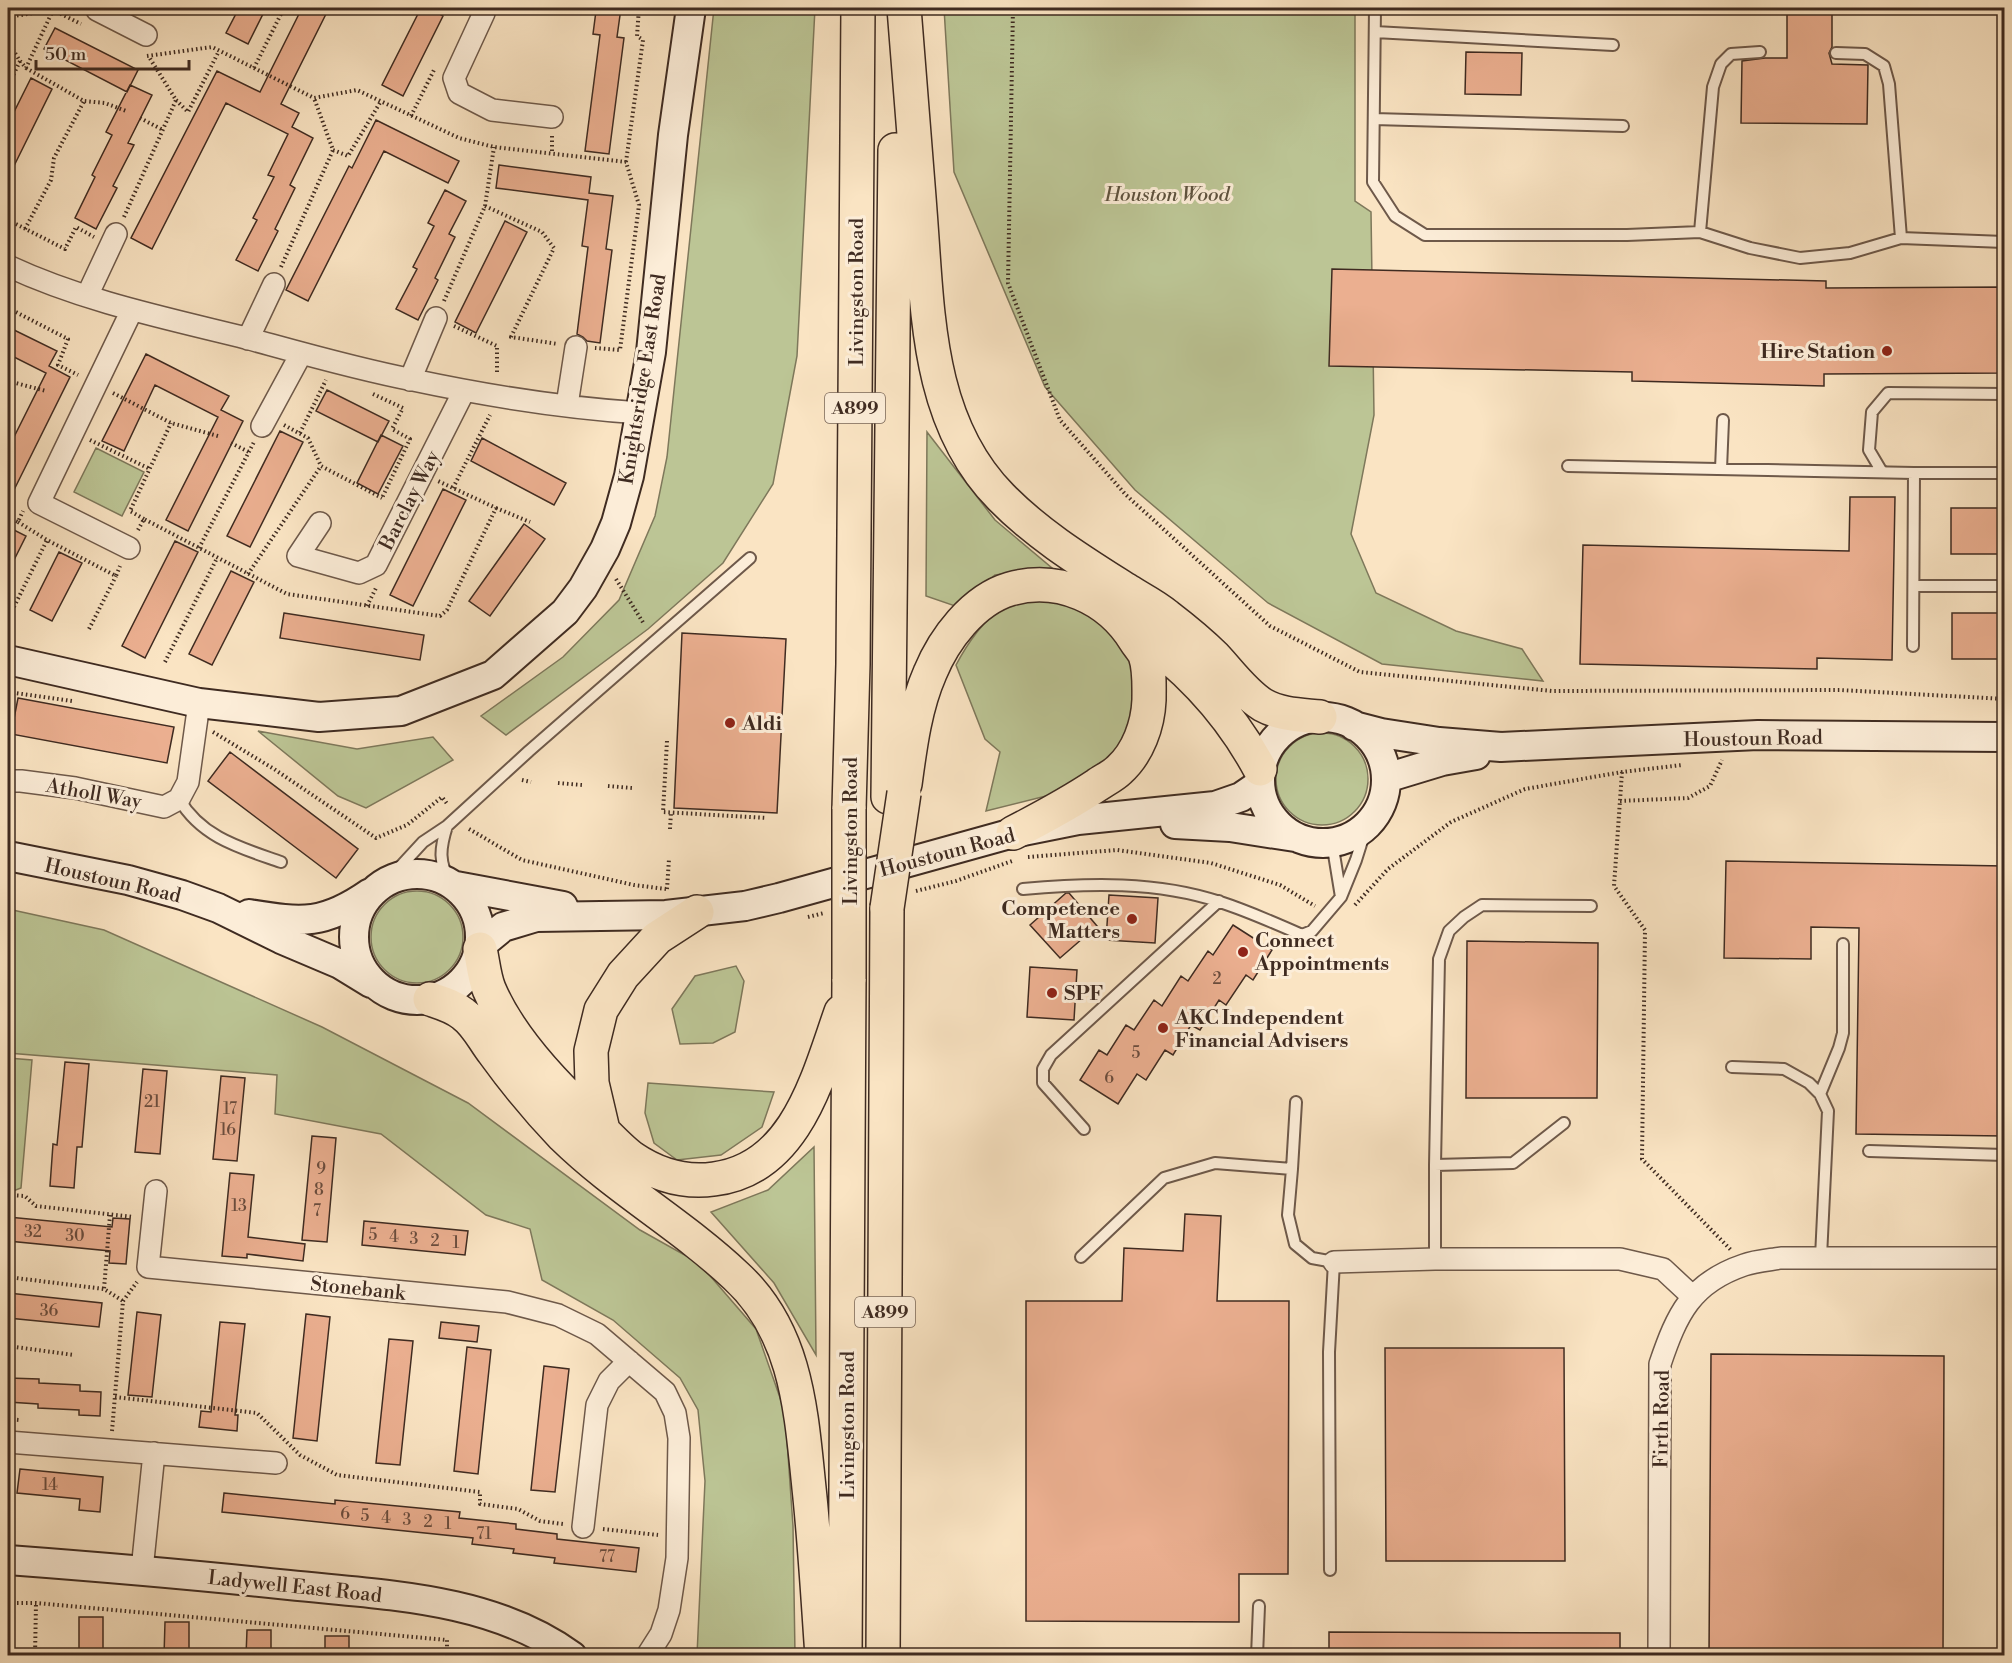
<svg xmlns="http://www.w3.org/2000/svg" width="2012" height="1663" viewBox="0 0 2012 1663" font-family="'Libre Bodoni',serif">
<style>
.green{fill:#bcc595;stroke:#7e785b;stroke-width:1.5}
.building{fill:#ebaf90;stroke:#3f2b21;stroke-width:1.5}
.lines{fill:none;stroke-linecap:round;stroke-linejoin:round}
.lane-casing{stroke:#6e594a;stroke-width:14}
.street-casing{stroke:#6e594a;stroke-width:24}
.secondary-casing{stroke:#3f2b21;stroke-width:32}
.primary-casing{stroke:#3f2b21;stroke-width:36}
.path{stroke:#3f2b21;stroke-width:4;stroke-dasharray:1.5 3;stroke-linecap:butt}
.lane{stroke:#fcedd8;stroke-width:10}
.street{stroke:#fcedd8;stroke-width:21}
.secondary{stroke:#fcedd8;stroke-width:28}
.primary{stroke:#fae4c3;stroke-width:33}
.primary-bridge-casing{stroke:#3f2b21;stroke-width:36;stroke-linecap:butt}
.primary-bridge{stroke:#fae4c3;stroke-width:33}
.poi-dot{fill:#8f2418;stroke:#fcedd8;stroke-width:2}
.labels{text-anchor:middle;stroke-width:6;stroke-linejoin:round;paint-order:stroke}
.number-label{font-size:16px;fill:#6a4c3d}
.shield{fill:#fcedd8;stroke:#786558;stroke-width:1.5}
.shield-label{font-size:18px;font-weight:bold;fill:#3f2b21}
.park-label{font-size:20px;font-style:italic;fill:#5e523e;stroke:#fcedd8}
.street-label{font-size:20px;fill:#3f2b21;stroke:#fcedd8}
.poi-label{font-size:20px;font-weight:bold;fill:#3f2b21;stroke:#fcedd8;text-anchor:start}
</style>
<rect width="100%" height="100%" fill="#fae4c3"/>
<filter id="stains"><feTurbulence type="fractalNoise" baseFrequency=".00333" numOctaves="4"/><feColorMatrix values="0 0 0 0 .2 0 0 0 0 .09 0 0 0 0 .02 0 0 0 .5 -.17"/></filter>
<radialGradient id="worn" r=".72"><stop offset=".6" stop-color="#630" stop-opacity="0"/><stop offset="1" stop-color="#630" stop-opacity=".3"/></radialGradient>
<path class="green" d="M 714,8 L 815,8 L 797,356 L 773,484 L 723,563 L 648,629 L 506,735 L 481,716 L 563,657 L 619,600 L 655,516 L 667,457 Z
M 944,8 L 1355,8 L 1355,201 L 1371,212 L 1374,415 L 1351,534 L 1376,593 L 1456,631 L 1522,649 L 1543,681 L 1382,664 L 1268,603 L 1135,490 L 1045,387 L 954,172 Z
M 927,432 L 995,520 L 1052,568 L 995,575 L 955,606 L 926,596 Z
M 96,448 L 144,472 L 122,516 L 74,492 Z
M 1034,599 L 1068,602 L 1101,618 L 1122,643 L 1135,671 L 1132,725 L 1117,750 L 1088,777 L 1050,795 L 986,811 L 1000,752 L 985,739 L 956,665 C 966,646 986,615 1006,606 C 1014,602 1026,601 1034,599 Z
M 258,731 L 357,749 L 433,737 L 453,760 L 366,808 L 338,796 Z
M1276 779a46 46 0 1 1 92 0a46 46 0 1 1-92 0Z
M371 937a46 46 0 1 1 92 0a46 46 0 1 1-92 0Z
M 8,909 L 104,930 L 322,1027 L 468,1103 L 640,1230 L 699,1263 L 756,1329 L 785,1412 L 793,1526 L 795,1655 L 697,1655 L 705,1481 L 698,1410 L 680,1378 L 613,1320 L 542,1280 L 530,1229 L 486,1215 L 381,1134 L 275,1114 L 277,1075 L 8,1053 Z
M 736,966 L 744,981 L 735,1032 L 713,1043 L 680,1044 L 672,1009 L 695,976 Z
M 8,1058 L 32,1060 L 21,1188 L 8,1193 Z
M 648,1083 L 774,1092 L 762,1127 L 721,1155 L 677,1160 L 654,1143 L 645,1113 Z
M 814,1147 L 816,1355 L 774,1283 L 711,1212 L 768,1190 Z"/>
<path class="building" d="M 239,8 L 266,8 L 248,44 L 226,33 Z
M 302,8 L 329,8 L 281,104 L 299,113 L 292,127 L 313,138 L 290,185 L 295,188 L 275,229 L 278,231 L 258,271 L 236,260 L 257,220 L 253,218 L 274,177 L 268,175 L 288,134 L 226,103 L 152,249 L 131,238 L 217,71 L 260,92 Z
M 421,8 L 440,8 L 438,13 L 443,16 L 403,96 L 382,85 Z
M 605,8 L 621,8 L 617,37 L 624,38 L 609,154 L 585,151 L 600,35 L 593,34 L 596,11 L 605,13 Z
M 1787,8 L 1832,8 L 1832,47 L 1829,53 L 1832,64 L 1868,65 L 1867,124 L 1741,123 L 1742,61 L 1765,58 L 1787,58 Z
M 55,28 L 138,70 L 127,92 L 44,49 Z
M 1466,52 L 1522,53 L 1521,95 L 1465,94 Z
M 31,78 L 52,89 L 8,178 L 8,124 Z
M 130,85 L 152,95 L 128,143 L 134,145 L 113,186 L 117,188 L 96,229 L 75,218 L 95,177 L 92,175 L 112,135 L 106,132 Z
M 376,120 L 459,161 L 448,183 L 384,151 L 308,301 L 286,290 L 349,166 L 352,168 Z
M 499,165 L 591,177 L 589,193 L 613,196 L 606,249 L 612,250 L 600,343 L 587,341 L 583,337 L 577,334 L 588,247 L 582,246 L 588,200 L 496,188 Z
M 445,190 L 466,201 L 449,234 L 455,237 L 435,278 L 438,280 L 418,320 L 396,309 L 417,269 L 413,267 L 434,226 L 428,223 Z
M 505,221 L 527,232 L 476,333 L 455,322 Z
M 1332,269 L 1826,281 L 1826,288 L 2004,287 L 2004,373 L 1824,374 L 1824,386 L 1632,381 L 1632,372 L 1329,366 Z
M 8,327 L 57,351 L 49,366 L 70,377 L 8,502 L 8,449 L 46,373 L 8,354 Z
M 146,354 L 229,396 L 221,410 L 243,421 L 188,531 L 166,520 L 218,417 L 155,385 L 124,451 L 102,441 Z
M 327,390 L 389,421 L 378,442 L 316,411 Z
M 280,431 L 303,442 L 250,547 L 227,536 Z
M 381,435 L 403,446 L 378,494 L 357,483 Z
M 482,438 L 566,483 L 554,505 L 471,461 Z
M 443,489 L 466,500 L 413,606 L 390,595 Z
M 1850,497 L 1895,497 L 1892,660 L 1817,658 L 1817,669 L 1580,664 L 1583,545 L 1849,551 Z
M 1951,508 L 2004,508 L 2004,554 L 1951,554 Z
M 524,524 L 545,539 L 490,616 L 469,601 Z
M 8,527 L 26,536 L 8,572 Z
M 175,541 L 198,552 L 145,658 L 122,646 Z
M 59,552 L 82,563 L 52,621 L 30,610 Z
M 231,571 L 254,582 L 212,665 L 189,654 Z
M 284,613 L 424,635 L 420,660 L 280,638 Z
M 1952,613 L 2004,613 L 2004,659 L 1952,659 Z
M 682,633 L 786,639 L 777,813 L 674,808 Z
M 18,698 L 174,727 L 167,763 L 11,734 Z
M 230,752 L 358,849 L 336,878 L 208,781 Z
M 1726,861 L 2004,866 L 2004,1136 L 1856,1134 L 1859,928 L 1811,927 L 1811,959 L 1724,958 Z
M 1066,893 L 1069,893 L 1097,926 L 1060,958 L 1030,925 Z
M 1109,895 L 1158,898 L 1155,943 L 1106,940 Z
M 1233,925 L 1272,950 L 1253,980 L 1246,975 L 1226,1005 L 1219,1000 L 1200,1030 L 1191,1025 L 1173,1055 L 1165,1050 L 1146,1080 L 1137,1074 L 1118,1104 L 1080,1080 L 1099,1050 L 1107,1055 L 1126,1025 L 1134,1030 L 1154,1000 L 1162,1006 L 1181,976 L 1188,981 L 1208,951 L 1213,955 Z
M 1467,941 L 1598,943 L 1597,1098 L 1466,1098 Z
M 1030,967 L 1077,970 L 1074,1020 L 1027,1017 Z
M 65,1062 L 89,1064 L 82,1147 L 77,1147 L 74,1188 L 50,1186 L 53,1144 L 57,1145 Z
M 143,1069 L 167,1071 L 160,1154 L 135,1152 Z
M 221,1076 L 245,1078 L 237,1161 L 213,1159 Z
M 312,1136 L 336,1138 L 327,1242 L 302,1240 Z
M 230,1173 L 254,1175 L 248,1237 L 305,1244 L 303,1261 L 247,1254 L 247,1258 L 222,1256 Z
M 1185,1214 L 1221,1216 L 1217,1301 L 1289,1301 L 1288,1574 L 1239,1574 L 1239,1622 L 1026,1621 L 1026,1301 L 1122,1301 L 1124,1248 L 1183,1251 Z
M 8,1217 L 112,1227 L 113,1218 L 130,1219 L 126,1264 L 109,1263 L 110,1251 L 8,1241 Z
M 364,1221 L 468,1231 L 465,1255 L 362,1245 Z
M 8,1293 L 102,1303 L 99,1327 L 8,1318 Z
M 137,1312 L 161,1315 L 152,1397 L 128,1395 Z
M 306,1314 L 330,1317 L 317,1441 L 293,1438 Z
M 220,1322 L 245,1324 L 235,1415 L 238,1415 L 237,1431 L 199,1427 L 201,1411 L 211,1412 Z
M 441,1322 L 479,1326 L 477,1342 L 439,1338 Z
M 389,1339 L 413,1341 L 400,1465 L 376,1463 Z
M 467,1347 L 491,1350 L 478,1474 L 454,1471 Z
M 1385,1348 L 1564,1348 L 1565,1561 L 1386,1561 Z
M 1711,1354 L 1944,1356 L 1943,1656 L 1709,1656 Z
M 544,1366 L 569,1369 L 555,1492 L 531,1490 Z
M 8,1378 L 39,1379 L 39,1383 L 80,1385 L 80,1391 L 101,1392 L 100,1416 L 79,1415 L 79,1410 L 38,1408 L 38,1404 L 8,1402 Z
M 20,1469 L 103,1477 L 100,1512 L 79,1510 L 80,1499 L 17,1493 Z
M 224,1493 L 335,1504 L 335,1500 L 460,1512 L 459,1518 L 516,1524 L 516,1529 L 557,1534 L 557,1539 L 639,1548 L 636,1572 L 554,1563 L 555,1558 L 513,1553 L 514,1549 L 472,1544 L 473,1538 L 222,1512 Z
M 79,1617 L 103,1617 L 103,1656 L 79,1656 Z
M 165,1622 L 189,1622 L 189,1656 L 164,1656 Z
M 247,1630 L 271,1630 L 271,1656 L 246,1656 Z
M 1329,1632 L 1620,1633 L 1620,1656 L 1329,1656 Z
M 325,1636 L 349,1636 L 349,1656 L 325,1656 Z"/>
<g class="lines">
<g class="lane-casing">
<path id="lane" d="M 1375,8 L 1373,182 L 1395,216 L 1425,235 L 1627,235 L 1700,232 L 1750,248 L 1800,258 L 1850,253 L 1901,238 L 2004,242
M 1375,32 L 1613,45
M 1836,53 L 1865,54 L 1884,66 L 1889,84 L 1901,238
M 1374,119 L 1623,126
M 1700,232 L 1713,87 L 1721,64 L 1731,54 L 1760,52
M 1568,466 L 1914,473 L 2004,473
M 1721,469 L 1723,420
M 1882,472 L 1869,450 L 1872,412 L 1888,393 L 2004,394
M 1915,586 L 2004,586
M 1913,646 L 1914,473
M 179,799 C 202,838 241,848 281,862
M 447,826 C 440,848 438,863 451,883
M 1332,842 L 1341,897
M 388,880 L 423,842 L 447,826 L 529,751 L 750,558
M 1023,889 C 1088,883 1157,881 1220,902 C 1248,911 1275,923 1302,935 L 1312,931 L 1341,897 L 1356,860 L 1367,825
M 1732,1067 L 1784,1069 L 1809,1083 L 1820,1094 L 1828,1111 L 1821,1257
M 1820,1094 L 1839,1048 L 1843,1033 L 1843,944
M 1564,1123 L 1513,1163 L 1435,1165 L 1439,959 L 1449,931 L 1464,917 L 1482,905 L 1591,906
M 1084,1129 L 1043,1083 L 1043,1069 L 1051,1055 L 1219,901
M 1869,1151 L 2004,1155
M 1292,1169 L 1296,1102
M 1081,1257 L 1164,1178 L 1215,1163 L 1292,1169 L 1288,1215 L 1295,1244 L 1312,1258 L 1334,1262 L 1329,1352 L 1330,1570
M 1435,1259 L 1435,1165
M 1257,1656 L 1259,1606"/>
</g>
<g class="street-casing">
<path id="street" d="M 98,8 L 97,10 L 146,35
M 485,8 L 484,13 L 454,78 L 459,93 L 492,110 L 552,117
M 8,266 C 83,301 165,318 246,338 C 301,353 356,369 413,380 C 488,396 565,408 641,413
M 87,296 L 116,234
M 248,339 L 274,284
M 410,380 L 436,318
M 567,405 L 576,347
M 262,426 L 301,354
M 320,523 L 298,556 L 359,573 L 376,565 L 464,391
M 129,548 L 39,503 L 132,310
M 8,781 L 21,781 L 75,788 L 164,807 L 179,799 L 188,782 L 199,703
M 156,1191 L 148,1267 L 507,1302 L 558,1315 L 597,1334 L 665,1392 L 675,1413 L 679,1438 L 677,1558 L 669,1610 L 661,1634 L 647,1656
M 1334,1262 L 1435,1259 L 1620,1259 L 1663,1269 L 1692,1296
M 8,1442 L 276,1463
M 583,1527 L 597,1405 L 609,1381 L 629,1361
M 142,1570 L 154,1453
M 1659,1656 L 1660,1364 C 1677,1314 1691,1283 1744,1265 C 1755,1261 1769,1260 1781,1258 L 2004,1258"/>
</g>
<g class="secondary-casing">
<path id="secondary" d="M 8,660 L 199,703 L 319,717 L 401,711 L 493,675 L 565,612 L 583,588 L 605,549 L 616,523 L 629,476 L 651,352 L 673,135 L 691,8
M1260 780a63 63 0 1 1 126 0a63 63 0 1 1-126 0Z
M 1354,726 L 1381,733 L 1439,742 L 1501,747 L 1758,735 L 2004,737
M 1386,778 L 1442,761 L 1476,755
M 1175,824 L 1230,827 L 1295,837
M 8,856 L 128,880 L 182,895 L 218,908 L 281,939 L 340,964 L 371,983
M354 937a63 63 0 1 1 126 0a63 63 0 1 1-126 0Z
M 456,886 L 563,906
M 249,914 C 303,923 324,925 370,893
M 480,946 L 503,927 L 536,917 L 666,915 L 745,906 L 779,898 L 1013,833 L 1078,820 L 1215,806 L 1241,797 L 1260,784
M 8,1560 C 101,1567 195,1575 289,1585 C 384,1595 491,1597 572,1656"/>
</g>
<g class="primary-casing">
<path id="primary" d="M 904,8 C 909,75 915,143 920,211 C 928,311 926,421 1001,497 C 1038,535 1084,563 1128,591 C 1141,599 1155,606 1167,616 C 1184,629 1200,642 1215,657 C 1230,673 1244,693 1263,705 C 1281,715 1301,715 1320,717
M 1134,630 C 1186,666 1230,713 1260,769
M 905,784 C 910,747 915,707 930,673 C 944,639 973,600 1010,589 C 1059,575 1109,598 1135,640 C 1138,645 1143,650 1145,655 C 1150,669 1149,686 1149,700 C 1148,725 1138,753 1119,770 C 1113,776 1104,780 1097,785 C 1070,803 1042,818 1013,833
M 888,797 L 895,150
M 849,809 L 853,664 L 858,8
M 480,949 C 483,962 484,977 489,989 C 508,1034 551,1081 586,1114 C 601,1128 616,1146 632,1158 C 657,1175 685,1183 714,1179 C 796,1169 818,1077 841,1012
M 430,999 C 442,1003 453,1006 463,1014 C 477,1024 483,1039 494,1053 C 515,1082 538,1110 563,1136 C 616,1188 682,1225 736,1276 C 797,1332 801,1411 809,1488 C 815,1544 818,1600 822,1656
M 603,1130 L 592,1083 L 591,1051 L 601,1010 L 623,975 L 657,938 L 697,912
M 845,1656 L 849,979
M 883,1656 L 887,908"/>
</g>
<path class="path" d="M 1013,8 L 1008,283 L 1060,420 L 1126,495 L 1270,626 L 1360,672 L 1552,691 L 1840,690 L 2004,699
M 8,17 L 53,10 L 81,24
M 8,42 L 20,61 L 8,86
M 147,56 L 212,47 L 314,98 L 357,90 L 459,138 L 494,147 L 626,162 L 639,205 L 620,350 L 595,348
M 20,61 L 26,68 L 54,8
M 26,68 L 84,101 L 105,103 L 126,111
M 254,68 L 284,8
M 176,100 L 188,112 L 219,51
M 411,116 L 434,70
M 140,118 L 163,130
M 552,136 L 552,154
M 333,150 L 348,156 L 381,101
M 626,162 L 643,40 L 637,36 L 639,8
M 485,206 L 542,232 L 554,248 L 511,337 L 558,344
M 124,217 L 176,100 L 149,57
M 8,220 L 65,249 L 76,227 L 94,237
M 25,229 L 51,180 L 54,158 L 84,101
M 281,267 L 333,150 L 314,98
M 444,301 L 485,206 L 494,147
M 8,308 L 68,339 L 58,365 L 78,375
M 454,326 L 497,346 L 497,375
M 8,381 L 46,391
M 8,389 L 11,383
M 113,393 L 171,423 L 218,436
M 373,394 L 403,408 L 392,429 L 410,439 L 382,498
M 284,425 L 308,438 L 321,466 L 382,498
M 300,433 L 326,380
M 90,440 L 150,469
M 231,443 L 249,452
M 453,488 L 490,415
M 496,508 L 530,522
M 8,517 L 18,522 L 23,511
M 144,519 L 130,511 L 171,423
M 18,522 L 47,540
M 138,530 L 144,519 L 287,594 L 440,616 L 447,610 L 496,508 L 438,481
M 199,548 L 254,442
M 248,574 L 321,466
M 616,579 L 644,624
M 367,606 L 377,586
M 8,619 L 47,540 L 116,576 L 120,566
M 89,629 L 116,576
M 165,662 L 217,558
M 8,692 L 72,701
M 213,732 L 274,769 L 376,838 L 407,825 L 442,797 L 448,805
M 667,741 L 663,812 L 767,818
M 1622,772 L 1614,886 L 1645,930 L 1642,1159 L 1731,1250
M 522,780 L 531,782
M 558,783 L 582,785
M 608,786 L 632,788
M 1620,801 L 1688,798 L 1710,786 L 1722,760
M 469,829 L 522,860 L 634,885 L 666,889
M 670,829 L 671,812
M 1028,857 L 1117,850 L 1211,863 L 1280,885 L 1315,906
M 667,889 L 669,859
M 916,891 L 956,881 L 1012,861
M 1355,905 L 1388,869 L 1451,822 L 1525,789 L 1622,772 L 1682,765
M 808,917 L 824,913
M 8,1195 L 25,1196 L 36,1206 L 134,1217
M 110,1215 L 104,1289 L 123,1301
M 8,1277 L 104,1289
M 8,1346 L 74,1355
M 115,1397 L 257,1413 L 300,1455 L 337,1475 L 480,1492 L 480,1504 L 518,1509 L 540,1521 L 563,1524
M 8,1419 L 19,1420
M 112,1431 L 123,1301 L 137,1282
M 603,1529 L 658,1535
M 8,1603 L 36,1603 L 447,1640 L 447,1656
M 35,1656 L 36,1603"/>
<use href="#lane" class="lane"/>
<use href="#street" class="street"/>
<use href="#secondary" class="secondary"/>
<use href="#primary" class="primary"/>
<g class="primary-bridge-casing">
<path id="primary-bridge" d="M 849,809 L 849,979
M 887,908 L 904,793"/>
</g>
<use href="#primary-bridge" class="primary-bridge"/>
</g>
<g class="poi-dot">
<circle cx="1887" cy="351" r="6"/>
<circle cx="730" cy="723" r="6"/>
<circle cx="1132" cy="919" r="6"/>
<circle cx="1243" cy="952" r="6"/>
<circle cx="1052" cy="993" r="6"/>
<circle cx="1163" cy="1028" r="6"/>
</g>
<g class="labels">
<g class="number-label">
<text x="1217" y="984">2</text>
<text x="1136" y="1058">5</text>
<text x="1109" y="1083">6</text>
<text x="152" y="1107">21</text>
<text x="230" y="1114">17</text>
<text x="228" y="1135">16</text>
<text x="321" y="1174">9</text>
<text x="319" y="1195">8</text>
<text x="239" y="1211">13</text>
<text x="317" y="1216">7</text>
<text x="33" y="1237">32</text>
<text x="373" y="1240">5</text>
<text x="75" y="1241">30</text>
<text x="394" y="1242">4</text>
<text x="414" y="1244">3</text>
<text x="435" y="1246">2</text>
<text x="456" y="1248">1</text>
<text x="49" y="1316">36</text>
<text x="50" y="1490">14</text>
<text x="345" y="1519">6</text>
<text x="365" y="1521">5</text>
<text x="386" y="1523">4</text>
<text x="407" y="1525">3</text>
<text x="428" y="1527">2</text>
<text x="448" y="1529">1</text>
<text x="484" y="1539">71</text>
<text x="607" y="1562">77</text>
</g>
<g class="shield">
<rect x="825" y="393" width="60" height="30" rx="4.5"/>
<rect x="855" y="1297" width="60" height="30" rx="4.5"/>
</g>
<g class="shield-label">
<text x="855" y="414">A899</text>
<text x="885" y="1318">A899</text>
</g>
<g class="park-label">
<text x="1167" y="201">Houston Wood</text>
</g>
<g class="street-label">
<text transform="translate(856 292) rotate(-90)" y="7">Livingston Road</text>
<text transform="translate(642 379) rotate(-81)" y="7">Knightsridge East Road</text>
<text transform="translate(409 500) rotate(-63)" y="7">Barclay Way</text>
<text transform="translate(1753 738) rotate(-1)" y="7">Houstoun Road</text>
<text transform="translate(94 793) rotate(10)" y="7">Atholl Way</text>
<text transform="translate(850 831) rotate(-90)" y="7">Livingston Road</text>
<text transform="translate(947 852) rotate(-15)" y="7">Houstoun Road</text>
<text transform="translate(113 880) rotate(13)" y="7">Houstoun Road</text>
<text transform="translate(358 1288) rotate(6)" y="7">Stonebank</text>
<text transform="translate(1661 1419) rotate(-89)" y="7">Firth Road</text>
<text transform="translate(847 1425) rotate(-90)" y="7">Livingston Road</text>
<text transform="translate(295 1586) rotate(6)" y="7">Ladywell East Road</text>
</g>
<g class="poi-label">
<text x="1875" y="358" text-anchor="end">Hire Station</text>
<text x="742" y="730">Aldi</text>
<text x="1120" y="915" text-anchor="end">Competence<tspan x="1120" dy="23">Matters</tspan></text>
<text x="1255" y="947">Connect<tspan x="1255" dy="23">Appointments</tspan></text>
<text x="1064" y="1000">SPF</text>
<text x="1175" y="1024">AKC Independent<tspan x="1175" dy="23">Financial Advisers</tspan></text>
</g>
</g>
<rect width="2012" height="1663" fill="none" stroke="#fae4c3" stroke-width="30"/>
<rect x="9" y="9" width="1994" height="1645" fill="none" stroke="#3f2b21" stroke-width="3"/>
<rect x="15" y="15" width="1982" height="1633" fill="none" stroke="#3f2b21" stroke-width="1.5"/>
<path d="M36 60v9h153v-9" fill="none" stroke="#3f2b21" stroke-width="3"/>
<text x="45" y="60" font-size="18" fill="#3f2b21" stroke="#fcedd8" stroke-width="4.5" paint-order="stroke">50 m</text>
<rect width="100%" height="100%" filter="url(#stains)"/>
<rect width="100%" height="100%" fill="url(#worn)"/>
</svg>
